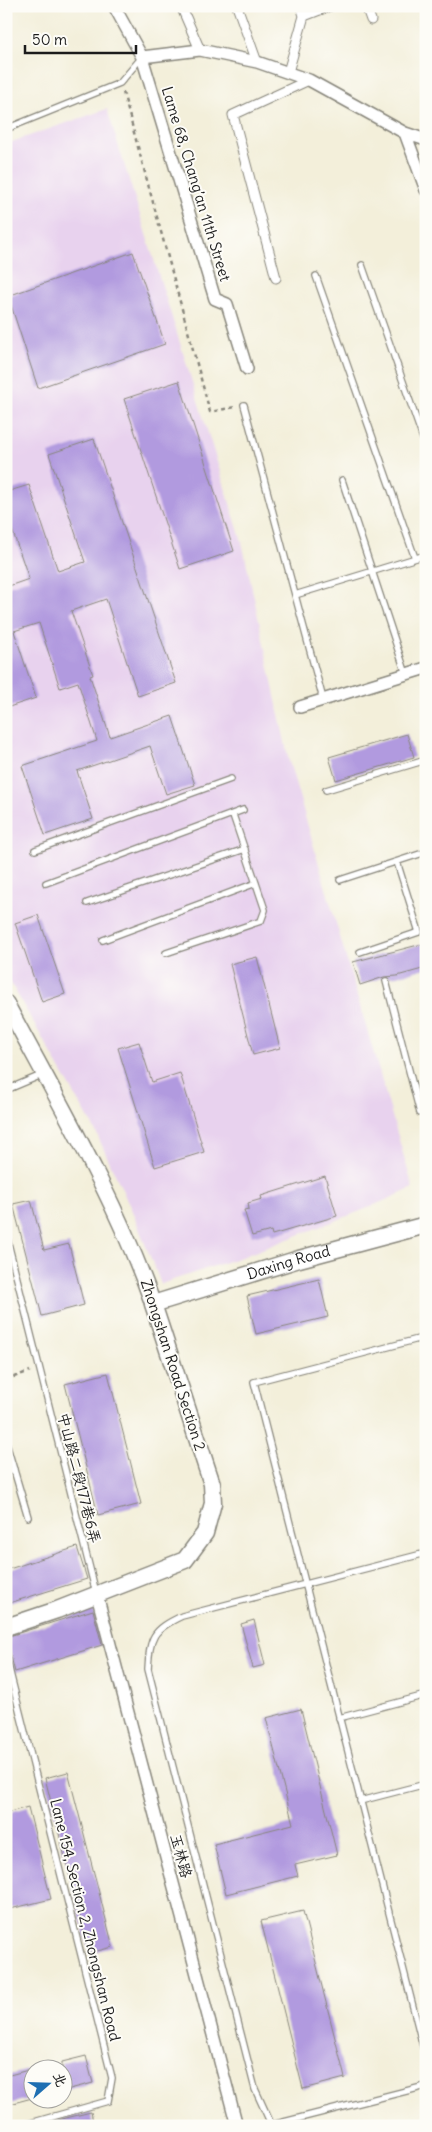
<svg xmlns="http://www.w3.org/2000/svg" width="432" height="2132" viewBox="0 0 432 2132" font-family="Delius,'LXGW WenKai TC',sans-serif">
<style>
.built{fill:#e8d2ee}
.building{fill:#b19adf}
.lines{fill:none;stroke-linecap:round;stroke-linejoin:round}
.service-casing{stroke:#88867b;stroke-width:8}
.pedestrian-casing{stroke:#88867b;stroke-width:11}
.minor-casing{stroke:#88867b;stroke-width:14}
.tertiary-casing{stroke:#88867b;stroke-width:18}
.secondary-casing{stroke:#88867b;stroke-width:19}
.path{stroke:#88867b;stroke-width:2.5;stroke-dasharray:4 4;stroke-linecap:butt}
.service{stroke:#fff;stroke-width:5.5}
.pedestrian{stroke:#fff;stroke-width:9}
.minor{stroke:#fff;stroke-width:11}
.tertiary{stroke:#fff;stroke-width:15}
.secondary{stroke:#fff;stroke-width:16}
.labels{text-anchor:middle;stroke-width:4;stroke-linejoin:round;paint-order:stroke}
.street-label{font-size:15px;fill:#1c1c1c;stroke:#fdfcf7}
</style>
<rect width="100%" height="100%" fill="#fdfcf7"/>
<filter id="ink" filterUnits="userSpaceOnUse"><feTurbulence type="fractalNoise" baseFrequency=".02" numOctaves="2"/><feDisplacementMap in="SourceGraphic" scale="10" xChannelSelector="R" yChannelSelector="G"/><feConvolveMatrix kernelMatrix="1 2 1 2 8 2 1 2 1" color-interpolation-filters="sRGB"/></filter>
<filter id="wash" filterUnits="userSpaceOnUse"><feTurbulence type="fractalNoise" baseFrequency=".0096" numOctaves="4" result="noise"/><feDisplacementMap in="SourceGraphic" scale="20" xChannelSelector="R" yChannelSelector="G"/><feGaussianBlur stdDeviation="1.12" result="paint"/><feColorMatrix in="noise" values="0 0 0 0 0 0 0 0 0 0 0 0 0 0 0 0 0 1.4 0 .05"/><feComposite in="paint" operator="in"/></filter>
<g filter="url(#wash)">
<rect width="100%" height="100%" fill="#f3efda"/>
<path class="built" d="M 107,109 L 242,542 L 289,761 L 413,1188 L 363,1210 L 244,1256 L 161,1284 L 132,1211 L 94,1128 L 6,975 L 6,144 Z"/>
<g id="blocks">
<path class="building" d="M 133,252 L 165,344 L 38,388 L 8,296 Z
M 179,381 L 234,551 L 180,569 L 124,399 Z
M 94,439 L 176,683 L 138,696 L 106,599 L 71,611 L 93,675 L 90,676 L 110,737 L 172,716 L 195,785 L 166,794 L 150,746 L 77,771 L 93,819 L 45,835 L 22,766 L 97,741 L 78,682 L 60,688 L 39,623 L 14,631 L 36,698 L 6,708 L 6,587 L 29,579 L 6,512 L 6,492 L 29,485 L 58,571 L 85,562 L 49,454 Z
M 407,734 L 414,757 L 336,780 L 329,757 Z
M 38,915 L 65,994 L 42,1002 L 15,923 Z
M 422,944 L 426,944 L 426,968 L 397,976 L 384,977 L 360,985 L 353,962 Z
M 257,957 L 280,1048 L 253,1055 L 230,964 Z
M 139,1042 L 152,1082 L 180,1073 L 204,1152 L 155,1167 L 118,1048 Z
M 325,1176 L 337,1216 L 272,1235 L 271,1231 L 252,1236 L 244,1210 L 249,1209 L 248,1203 L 262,1199 L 261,1196 Z
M 31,1200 L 44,1250 L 69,1244 L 84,1305 L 42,1316 L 13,1204 Z
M 319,1279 L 328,1317 L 256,1334 L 247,1296 Z
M 108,1373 L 141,1504 L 98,1515 L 65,1384 Z
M 77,1547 L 87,1579 L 6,1604 L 6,1570 Z
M 93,1610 L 102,1645 L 15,1672 L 6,1637 Z
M 254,1620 L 265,1665 L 253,1668 L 241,1624 Z
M 301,1709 L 337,1855 L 295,1865 L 298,1876 L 226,1894 L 214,1844 L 293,1824 L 266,1718 Z
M 68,1772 L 113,1947 L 89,1953 L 45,1778 Z
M 28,1807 L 51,1899 L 6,1910 L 6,1813 Z
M 303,1911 L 345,2078 L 303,2089 L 261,1921 Z
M 86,2056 L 93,2083 L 62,2091 L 62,2062 Z
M 32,2069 L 32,2098 L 6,2105 L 6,2076 Z
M 91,2112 L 94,2126 L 54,2126 L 54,2121 Z"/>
</g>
</g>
<g filter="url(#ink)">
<use href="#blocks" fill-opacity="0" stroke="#88867b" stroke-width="1"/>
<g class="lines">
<g class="service-casing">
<path id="service" d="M 6,129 L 120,83 L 142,57
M 362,265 L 426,447
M 316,276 L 415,558
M 244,405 L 323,699
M 342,480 L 406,674
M 295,595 L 426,555
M 326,790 L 426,760
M 35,850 L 231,779
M 340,880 L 426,852
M 46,883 L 243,810
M 87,903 L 245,849
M 103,940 L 256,883
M 360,952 L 419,932 L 397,862
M 166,953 L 261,921 L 265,910 L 233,815
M 386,981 L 420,1113 L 426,1112
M 6,1090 L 44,1074
M 6,1235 L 96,1593
M 426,1337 L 254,1382 L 426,2058
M 6,1443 L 28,1517
M 6,1472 L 14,1469
M 6,1657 L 112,2078 L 108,2101 L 20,2126
M 339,1718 L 426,1695
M 360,1801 L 426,1784
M 272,2125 L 426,2086
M 272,2126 L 255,2089 L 148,1669 C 150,1637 152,1630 182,1616 L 426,1553"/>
</g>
<g class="pedestrian-casing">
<path id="pedestrian" d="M 181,6 L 200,50
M 237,6 L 257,62
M 301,6 L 304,16
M 366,6 L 371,20
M 288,72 L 304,16 L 330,6
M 276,278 L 233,115 L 309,80"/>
</g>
<g class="minor-casing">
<path id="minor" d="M 114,6 L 142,57 L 200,50 L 257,62 L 309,80 L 405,133 L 426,140
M 142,57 L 215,299 L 227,304 L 247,369
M 405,133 L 426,190
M 300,707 L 426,668
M 97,1595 L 237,2126"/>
</g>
<g class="tertiary-casing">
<path id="tertiary" d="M 6,1003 C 58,1101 116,1199 153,1304"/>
</g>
<g class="secondary-casing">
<g id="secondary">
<path id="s1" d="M 6,1627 L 57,1610 L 185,1560 L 205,1533 L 213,1503 L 212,1484 L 153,1304 L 299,1259 L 426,1225"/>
</g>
</g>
<path class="path" d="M 123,92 L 210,412 L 235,407
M 6,1380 L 30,1371"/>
<use href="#service" class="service"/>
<use href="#pedestrian" class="pedestrian"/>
<use href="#minor" class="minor"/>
<use href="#tertiary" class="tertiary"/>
<use href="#secondary" class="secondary"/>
</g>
</g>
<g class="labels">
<g class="street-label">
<text transform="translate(196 184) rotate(73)" y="5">Lame 68, Chang’an 11th Street</text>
<text dy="5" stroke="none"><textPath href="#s1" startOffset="606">Daxing Road</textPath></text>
<text transform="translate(173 1365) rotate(72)" y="5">Zhongshan Road Section 2</text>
<text transform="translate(79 1478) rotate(76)" y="5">中山路二段177巷6弄</text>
<text transform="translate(181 1856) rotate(75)" y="5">玉林路</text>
<text transform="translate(85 1920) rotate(76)" y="5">Lane 154, Section 2, Zhongshan Road</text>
</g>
</g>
<rect width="432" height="2132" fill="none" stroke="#fdfcf7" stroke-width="25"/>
<g transform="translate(48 2084) rotate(70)"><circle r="24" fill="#fdfcf7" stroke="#a3a29f"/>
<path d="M0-4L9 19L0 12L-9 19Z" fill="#1f6fb2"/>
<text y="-8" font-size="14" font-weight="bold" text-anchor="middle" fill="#1c1c1c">北</text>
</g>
<path d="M25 45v8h111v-8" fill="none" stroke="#1c1c1c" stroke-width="2.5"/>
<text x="32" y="45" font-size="15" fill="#1c1c1c" stroke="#fdfcf7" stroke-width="4" paint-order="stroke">50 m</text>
</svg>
